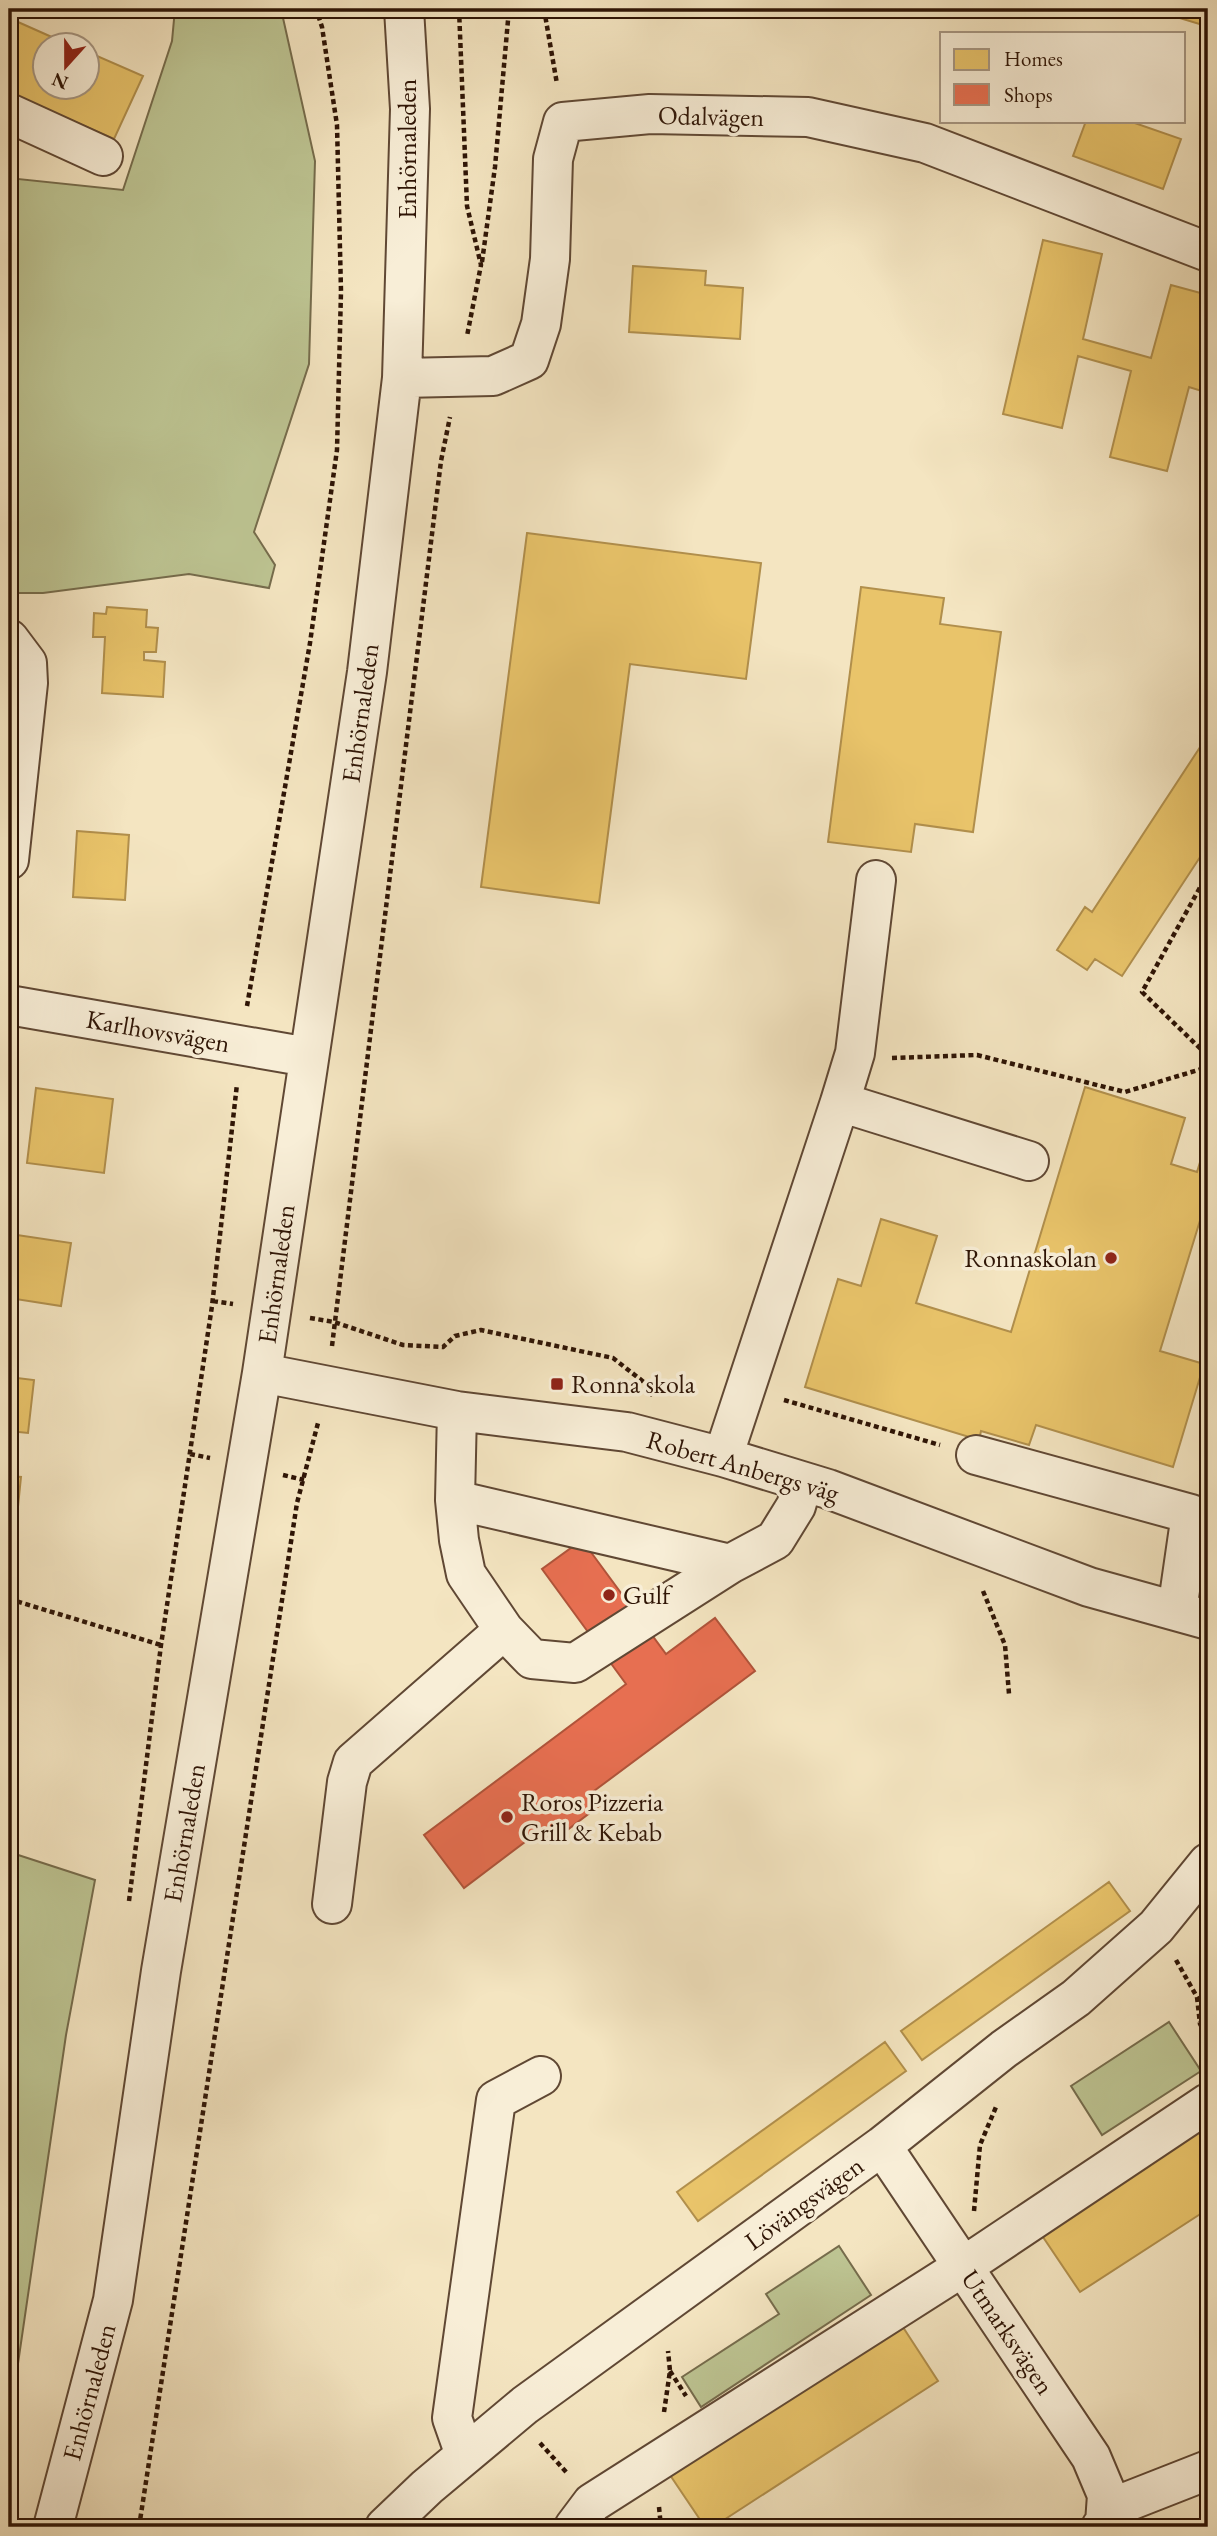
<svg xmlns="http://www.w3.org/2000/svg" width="1217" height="2536" viewBox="0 0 1217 2536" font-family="'EB Garamond',serif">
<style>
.green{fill:#bdc492;stroke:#766c4c;stroke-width:2}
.homes{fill:#e9c46a;stroke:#b18f4c;stroke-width:2}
.shops{fill:#e76f51;stroke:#b0543a;stroke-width:2}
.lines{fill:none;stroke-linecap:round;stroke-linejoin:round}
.minor-casing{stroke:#604834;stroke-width:42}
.path{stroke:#2e1405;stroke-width:4.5;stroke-dasharray:5 3.5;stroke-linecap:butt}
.minor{stroke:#f8eed7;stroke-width:38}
.poi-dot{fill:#8f2418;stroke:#f8eed7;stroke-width:2.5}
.labels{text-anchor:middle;stroke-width:7;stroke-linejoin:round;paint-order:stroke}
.street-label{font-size:26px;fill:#2e1405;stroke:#f8eed7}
.poi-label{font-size:26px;fill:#2e1405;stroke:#f8eed7;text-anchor:start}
</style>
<rect width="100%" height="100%" fill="#f4e5c1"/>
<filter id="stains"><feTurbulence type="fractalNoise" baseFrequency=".00286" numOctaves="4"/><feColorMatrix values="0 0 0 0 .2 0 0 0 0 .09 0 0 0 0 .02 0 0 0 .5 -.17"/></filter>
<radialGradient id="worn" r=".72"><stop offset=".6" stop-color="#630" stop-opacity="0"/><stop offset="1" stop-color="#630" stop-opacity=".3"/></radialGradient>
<path class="green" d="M 175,9 L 281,9 L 315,161 L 309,364 L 254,532 L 275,565 L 269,588 L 189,574 L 43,593 L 9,593 L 9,178 L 123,190 L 172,41 Z
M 9,1852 L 95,1880 L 66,2035 L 9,2425 Z
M 1169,2022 L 1201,2071 L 1102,2135 L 1071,2086 Z
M 839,2246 L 871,2295 L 701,2407 L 682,2377 L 779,2314 L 766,2294 Z"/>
<path class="homes" d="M 1150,9 L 1208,9 L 1208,17 L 1206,26 Z
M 9,18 L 72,46 L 46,46 L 46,88 L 88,88 L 88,52 L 143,76 L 114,139 L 9,93 Z
M 1086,121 L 1129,121 L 1181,139 L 1163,189 L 1073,156 Z
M 1043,240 L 1102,254 L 1083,339 L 1151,358 L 1171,285 L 1208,295 L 1208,393 L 1189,387 L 1167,471 L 1110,457 L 1131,371 L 1078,356 L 1062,428 L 1003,414 Z
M 633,266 L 706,271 L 705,285 L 743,288 L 740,339 L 629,332 Z
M 527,533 L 761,563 L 746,679 L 630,664 L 599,903 L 481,887 Z
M 861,587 L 944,598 L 940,624 L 1001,632 L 973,832 L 915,824 L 911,852 L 828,842 Z
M 107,607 L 147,610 L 146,627 L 158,628 L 156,652 L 144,652 L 144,660 L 165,662 L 163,697 L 102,693 L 105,637 L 93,637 L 94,613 L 106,614 Z
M 1208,735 L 1208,845 L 1122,976 L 1095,959 L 1087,970 L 1057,950 L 1085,907 L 1092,912 Z
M 77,831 L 129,835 L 125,900 L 73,897 Z
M 1085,1087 L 1185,1118 L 1171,1164 L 1197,1172 L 1208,1136 L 1208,1216 L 1202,1214 L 1160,1351 L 1204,1364 L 1173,1467 L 1036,1425 L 1029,1445 L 981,1431 L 979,1440 L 805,1387 L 838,1279 L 861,1286 L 881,1219 L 937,1236 L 916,1303 L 1011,1332 Z
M 36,1088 L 113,1099 L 104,1173 L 27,1163 Z
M 17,1235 L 71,1243 L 61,1306 L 9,1298 Z
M 9,1377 L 34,1380 L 28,1433 L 9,1431 Z
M 9,1476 L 21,1477 L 15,1536 L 9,1535 Z
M 1109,1882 L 1130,1911 L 922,2060 L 901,2031 Z
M 885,2042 L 906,2071 L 698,2221 L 677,2192 Z
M 1208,2124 L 1208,2209 L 1080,2292 L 1041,2234 Z
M 899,2321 L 938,2381 L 713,2527 L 705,2527 L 668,2472 Z"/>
<path class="shops" d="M 582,1540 L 666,1654 L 715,1618 L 755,1671 L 594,1791 L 603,1803 L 550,1843 L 541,1830 L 464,1888 L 424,1835 L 626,1684 L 542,1569 Z"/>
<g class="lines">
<g class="minor-casing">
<path id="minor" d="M 9,113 L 103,156
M 402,378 L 493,376 L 529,360 L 541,324 L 550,259 L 553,159 L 563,122 L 650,114 L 808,117 L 925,143 L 1208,252
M 9,639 L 27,663 L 28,683 L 9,860
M 876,880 L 855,1053 L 840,1102 L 1029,1161
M 9,1005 L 308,1057
M 262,1373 L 457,1411 L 627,1432 L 723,1457 L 828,1489 L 1089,1587 L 1208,1620
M 457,1411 L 455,1500 L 459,1540 L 466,1574 L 504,1630 L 532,1659 L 575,1663 L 730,1564 L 775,1540 L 796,1506 L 803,1482
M 976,1455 L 1191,1514 L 1177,1611
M 723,1457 L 840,1102
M 455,1500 L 730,1564
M 332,1904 L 347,1782 L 353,1762 L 504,1630
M 882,2146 L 1091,2457 L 1107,2495 L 1105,2523 L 1101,2527
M 465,2455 L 452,2418 L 496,2100 L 541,2076
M 1106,2510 L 1208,2470
M 53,2527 L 113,2300 L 161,1971 L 262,1373 L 367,672 L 402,378 L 410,109 L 404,9
M 385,2527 L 427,2487 L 525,2405 L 882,2146 L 1004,2049 L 1076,1998 L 1156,1927 L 1208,1863
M 574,2527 L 592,2503 L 964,2266 L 1208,2103"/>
</g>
<path class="path" d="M 459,9 L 467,206 L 481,265 L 467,336
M 544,9 L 557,84
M 482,262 L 495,167 L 509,9
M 1208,873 L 1142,992 L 1208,1056
M 247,1006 L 310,643 L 337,450 L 341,291 L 337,125 L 322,27 L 316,9
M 892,1058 L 977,1055 L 1125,1092 L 1208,1067
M 213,1301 L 233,1304
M 310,1318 L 334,1322 L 403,1345 L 443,1347 L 455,1336 L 481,1330 L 613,1358 L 645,1383 L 654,1398
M 332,1346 L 441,461 L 450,417
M 784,1400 L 940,1445
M 190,1454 L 210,1458
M 283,1475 L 304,1480
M 983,1591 L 1005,1645 L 1009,1694
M 9,1599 L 161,1645
M 129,1901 L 161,1645 L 212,1306 L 237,1084
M 1176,1960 L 1197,1997 L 1200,2024 L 1208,2038
M 1200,2023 L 1208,2014
M 974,2211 L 980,2145 L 996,2107
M 670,2371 L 686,2396
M 664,2412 L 670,2371 L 668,2351
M 540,2443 L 567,2473
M 659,2507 L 661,2527
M 139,2527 L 297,1503 L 318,1423"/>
<use href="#minor" class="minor"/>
</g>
<g class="poi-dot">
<circle cx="1111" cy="1258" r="7"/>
<rect x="550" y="1377" width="14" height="14" rx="3.5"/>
<circle cx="609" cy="1595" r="7"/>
<circle cx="507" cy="1817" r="7"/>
</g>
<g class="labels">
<g class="street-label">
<text transform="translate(711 116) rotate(1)" y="9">Odalvägen</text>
<text transform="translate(407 149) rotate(-90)" y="9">Enhörnaleden</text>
<text transform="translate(360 713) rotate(-82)" y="9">Enhörnaleden</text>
<text transform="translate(158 1031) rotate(10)" y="9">Karlhovsvägen</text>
<text transform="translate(276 1274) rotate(-82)" y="9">Enhörnaleden</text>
<text transform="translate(743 1466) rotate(16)" y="9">Robert Anbergs väg</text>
<text transform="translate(184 1833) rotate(-80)" y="9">Enhörnaleden</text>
<text transform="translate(804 2203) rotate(-36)" y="9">Lövängsvägen</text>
<text transform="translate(1008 2332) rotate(56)" y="9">Utmarksvägen</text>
<text transform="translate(89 2392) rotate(-75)" y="9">Enhörnaleden</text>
</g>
<g class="poi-label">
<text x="1097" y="1267" text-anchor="end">Ronnaskolan</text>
<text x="571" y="1393">Ronna skola</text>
<text x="623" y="1604">Gulf</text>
<text x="521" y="1811">Roros Pizzeria<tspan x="521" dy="30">Grill &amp; Kebab</tspan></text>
</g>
</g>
<rect width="1217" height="2536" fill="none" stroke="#f4e5c1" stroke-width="35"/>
<rect x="10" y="10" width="1196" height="2515" fill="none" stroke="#2e1405" stroke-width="3.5"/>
<rect x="18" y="18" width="1182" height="2501" fill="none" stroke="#2e1405" stroke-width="2"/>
<rect x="940" y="32" width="245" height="91" fill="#f8eed7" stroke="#a79783" stroke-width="2"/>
<rect x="954" y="49" width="35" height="21" fill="#e9c46a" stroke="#a79783" stroke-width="2"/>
<text x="1004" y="66" font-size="21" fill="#2e1405">Homes</text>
<rect x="954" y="84" width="35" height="21" fill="#e76f51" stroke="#a79783" stroke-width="2"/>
<text x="1004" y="102" font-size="21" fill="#2e1405">Shops</text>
<g transform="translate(66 66) rotate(201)"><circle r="33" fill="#f8eed7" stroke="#a79783" stroke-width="2"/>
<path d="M0-5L12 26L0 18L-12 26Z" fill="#8f2418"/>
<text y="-10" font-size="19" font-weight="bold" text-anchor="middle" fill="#2e1405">N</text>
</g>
<rect width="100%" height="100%" filter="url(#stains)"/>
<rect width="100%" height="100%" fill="url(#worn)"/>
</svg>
